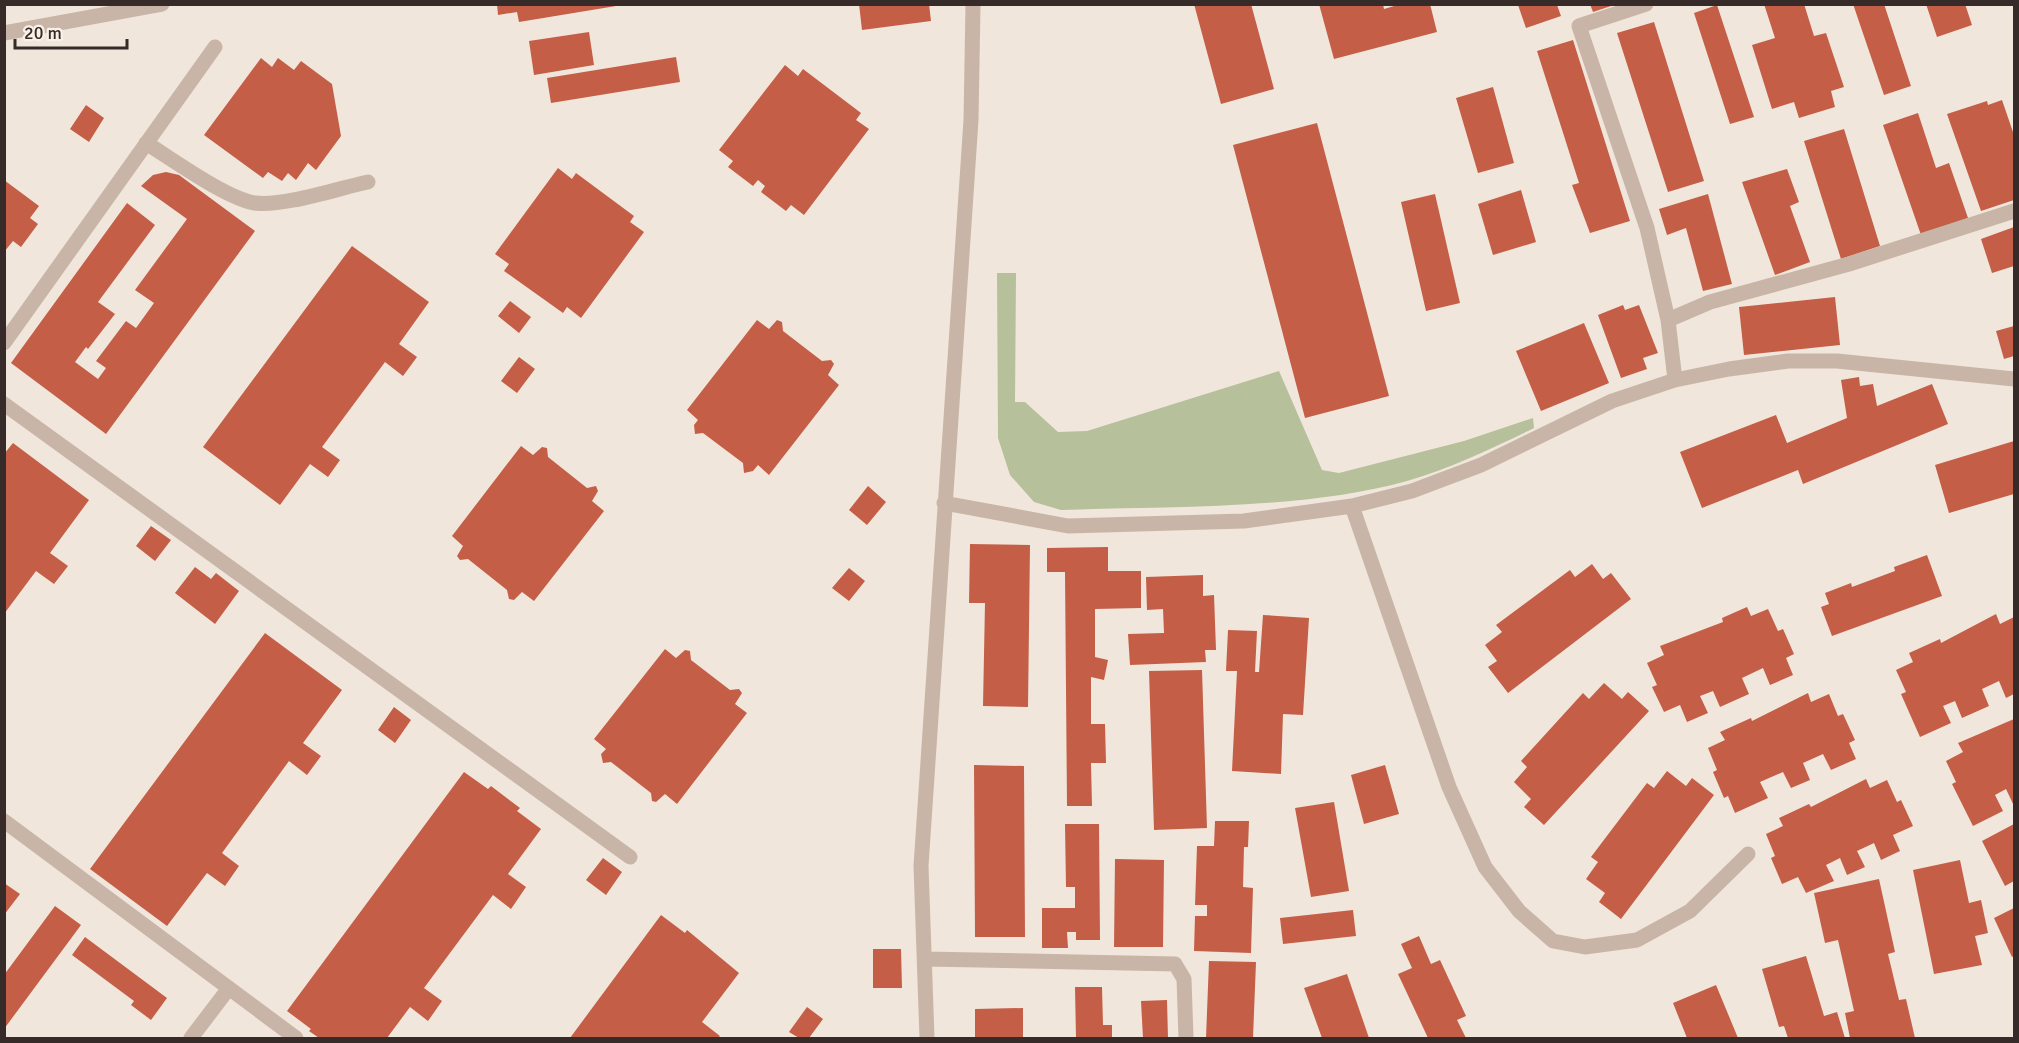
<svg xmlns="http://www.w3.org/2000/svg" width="2019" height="1043" viewBox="0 0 2019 1043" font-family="Signika,sans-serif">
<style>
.green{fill:#b6c09b}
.building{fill:#c45e46}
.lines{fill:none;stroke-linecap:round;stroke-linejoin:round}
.minor{stroke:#c9b5a7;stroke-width:15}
</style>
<rect width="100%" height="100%" fill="#f1e6db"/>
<path class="green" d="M 997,273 L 1016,273 L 1015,402 L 1025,402 L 1058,432 L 1087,431 L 1279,371 L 1322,470 L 1339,473 L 1464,441 L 1533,418 L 1534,428 C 1493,448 1451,468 1407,481 C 1303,510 1170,506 1061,510 L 1034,502 L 1010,475 L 998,438 Z"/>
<path class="building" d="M 497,4 L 616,4 L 616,6 L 519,22 L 517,12 L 498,15 Z
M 859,4 L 929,4 L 931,21 L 862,30 Z
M 1194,4 L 1251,4 L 1274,89 L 1221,104 Z
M 1319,4 L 1383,4 L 1384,9 L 1401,4 L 1430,4 L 1437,32 L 1334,59 Z
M 1590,4 L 1614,4 L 1614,5 L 1593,12 Z
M 1764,4 L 1804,4 L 1814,36 L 1826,33 L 1844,87 L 1831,91 L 1835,107 L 1799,118 L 1794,102 L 1772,109 L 1752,45 L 1775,38 Z
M 1853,4 L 1884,4 L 1911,86 L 1884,95 Z
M 1926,4 L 1965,4 L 1972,25 L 1937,37 Z
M 1518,5 L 1557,5 L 1561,16 L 1526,28 Z
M 1717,5 L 1754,117 L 1730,124 L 1694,13 Z
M 1654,22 L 1704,181 L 1668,192 L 1617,33 Z
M 589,32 L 594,65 L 534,75 L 529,41 Z
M 1573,40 L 1630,221 L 1590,233 L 1572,185 L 1579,183 L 1537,51 Z
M 676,57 L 680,82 L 551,103 L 547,78 Z
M 261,58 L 272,67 L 278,58 L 294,70 L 301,61 L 332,84 L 341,136 L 316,170 L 308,163 L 296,180 L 288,173 L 282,181 L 268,172 L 263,178 L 204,135 Z
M 785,65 L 798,76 L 803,69 L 861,113 L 856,120 L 869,129 L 804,215 L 791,205 L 786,211 L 761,192 L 765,186 L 758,180 L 753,186 L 728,167 L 733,161 L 719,150 Z
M 1493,87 L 1514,163 L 1478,173 L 1456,98 Z
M 2002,100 L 2014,135 L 2014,200 L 1981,211 L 1947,114 L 1987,101 L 1988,105 Z
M 86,105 L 104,118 L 89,142 L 70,129 Z
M 1918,113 L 1936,168 L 1949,163 L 1968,218 L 1921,235 L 1883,125 Z
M 1317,123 L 1389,396 L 1305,418 L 1233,145 Z
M 1844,129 L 1880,246 L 1841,259 L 1804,141 Z
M 558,168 L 572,179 L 576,173 L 634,216 L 630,222 L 644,232 L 581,318 L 567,307 L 563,313 L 504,271 L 509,264 L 495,254 Z
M 1787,169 L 1799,202 L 1790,206 L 1810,262 L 1775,275 L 1742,182 Z
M 166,172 L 179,175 L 255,231 L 106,434 L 11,363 L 127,203 L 155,225 L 98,302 L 115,314 L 88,349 L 86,347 L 75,362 L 98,379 L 106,368 L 96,361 L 126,321 L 136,328 L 154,303 L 135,290 L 187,219 L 141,186 L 153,175 Z
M 4,180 L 39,206 L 30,218 L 38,224 L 21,247 L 13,241 L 4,252 Z
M 1521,190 L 1536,242 L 1493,255 L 1478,204 Z
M 1435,194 L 1460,303 L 1426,311 L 1401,202 Z
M 1708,194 L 1732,284 L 1703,291 L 1686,228 L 1667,235 L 1659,209 Z
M 2014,227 L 2014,266 L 1992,273 L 1981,239 Z
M 352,246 L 429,302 L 399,344 L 417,357 L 403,376 L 385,362 L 322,447 L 340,460 L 328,477 L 310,464 L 280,505 L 203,447 Z
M 1835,297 L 1840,345 L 1744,355 L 1739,307 Z
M 510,301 L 531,317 L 519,333 L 498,316 Z
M 1623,305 L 1625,310 L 1639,305 L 1658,353 L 1643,358 L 1647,369 L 1621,378 L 1598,315 Z
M 757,320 L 769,329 L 777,320 L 782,322 L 783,331 L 822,361 L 831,360 L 834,364 L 828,375 L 839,385 L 769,475 L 758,465 L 753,471 L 744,473 L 743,463 L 703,433 L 695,434 L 694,425 L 698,420 L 687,410 Z
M 1584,323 L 1609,383 L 1541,411 L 1516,351 Z
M 2014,326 L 2014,356 L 2004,359 L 1996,331 Z
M 519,357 L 535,369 L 517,393 L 501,381 Z
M 1859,377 L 1860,386 L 1873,384 L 1877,406 L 1932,384 L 1948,424 L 1803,484 L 1798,470 L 1702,508 L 1680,452 L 1776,415 L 1787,443 L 1847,418 L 1841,380 Z
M 2014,441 L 2014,494 L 1949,513 L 1935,465 Z
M 13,443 L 89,500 L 50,553 L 68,566 L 54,584 L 36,571 L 4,614 L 4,454 Z
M 521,446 L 533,455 L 542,447 L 547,448 L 548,457 L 587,488 L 596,486 L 598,491 L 592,501 L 604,511 L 534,601 L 522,592 L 514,600 L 509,599 L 507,590 L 468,559 L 460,560 L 457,556 L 463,546 L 452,536 Z
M 868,486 L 886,502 L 867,525 L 849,510 Z
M 151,526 L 171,540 L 155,561 L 136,546 Z
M 970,544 L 1030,545 L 1028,707 L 983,706 L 985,603 L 969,603 Z
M 1108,547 L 1108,571 L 1141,571 L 1141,608 L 1095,609 L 1095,657 L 1108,660 L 1104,680 L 1091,677 L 1091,724 L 1105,724 L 1106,763 L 1091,763 L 1092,806 L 1067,806 L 1065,572 L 1047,572 L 1047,548 Z
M 1927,555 L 1942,596 L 1832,636 L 1821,607 L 1829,604 L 1825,593 L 1851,583 L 1852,587 L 1895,571 L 1894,567 Z
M 1592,564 L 1603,579 L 1611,573 L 1631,599 L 1508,693 L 1488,667 L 1497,661 L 1485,645 L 1502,632 L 1496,625 L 1570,570 L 1575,577 Z
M 195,567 L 211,579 L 216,573 L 239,591 L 215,624 L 175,593 Z
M 849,568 L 865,581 L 849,601 L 832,588 Z
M 1203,575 L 1203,596 L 1214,595 L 1216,650 L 1205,650 L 1206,662 L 1130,665 L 1128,634 L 1164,633 L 1163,609 L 1147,610 L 1146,577 Z
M 1747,607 L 1751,616 L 1768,609 L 1778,631 L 1783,629 L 1794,654 L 1786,658 L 1793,675 L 1770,685 L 1763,668 L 1742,678 L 1749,694 L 1720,707 L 1713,691 L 1700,696 L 1708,713 L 1687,722 L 1680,705 L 1664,712 L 1652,687 L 1657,685 L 1647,663 L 1664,655 L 1660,646 L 1723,622 L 1722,618 Z
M 1996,614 L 2000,624 L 2014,617 L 2014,694 L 2006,698 L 1999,681 L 1982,689 L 1989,706 L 1962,718 L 1955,701 L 1943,706 L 1951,723 L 1920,737 L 1901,694 L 1906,692 L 1896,670 L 1913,662 L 1909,653 L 1940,639 L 1941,643 Z
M 1263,615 L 1309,618 L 1303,715 L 1283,714 L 1281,774 L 1232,771 L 1237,671 L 1226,671 L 1228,630 L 1257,631 L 1255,672 L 1259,672 Z
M 265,633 L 342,690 L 303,743 L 321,756 L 307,775 L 289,761 L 222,853 L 239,866 L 225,886 L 207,873 L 167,926 L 90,869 Z
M 665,649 L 676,658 L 685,650 L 690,651 L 691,660 L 730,690 L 739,689 L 742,693 L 735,704 L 747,713 L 677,804 L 665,794 L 656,802 L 652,801 L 651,793 L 611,762 L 603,763 L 601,754 L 606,749 L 594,739 Z
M 1202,670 L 1207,828 L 1154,830 L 1149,671 Z
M 1604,683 L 1622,699 L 1628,692 L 1649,711 L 1544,825 L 1524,807 L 1531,799 L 1514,782 L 1527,767 L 1521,761 L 1583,693 L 1589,699 Z
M 1808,693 L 1811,702 L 1829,694 L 1838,716 L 1843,714 L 1855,740 L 1849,743 L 1856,759 L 1831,770 L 1823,754 L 1803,763 L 1810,780 L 1791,788 L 1783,772 L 1760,782 L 1768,798 L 1735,813 L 1728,796 L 1724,798 L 1713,772 L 1717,770 L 1708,748 L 1725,740 L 1720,732 L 1751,718 L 1752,721 Z
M 394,707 L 411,720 L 395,743 L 378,730 Z
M 2014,719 L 2014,806 L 2006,789 L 1995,795 L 2003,811 L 1973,826 L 1952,784 L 1956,782 L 1946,761 L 1963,752 L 1958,743 Z
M 974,765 L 1024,766 L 1025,937 L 975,937 Z
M 1385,765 L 1399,814 L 1364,824 L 1351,775 Z
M 1667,771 L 1686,786 L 1692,778 L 1714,795 L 1621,919 L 1599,902 L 1605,893 L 1586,879 L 1598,862 L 1591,857 L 1647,783 L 1654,788 Z
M 464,772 L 488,789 L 491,786 L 520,808 L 517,811 L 541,829 L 508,874 L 526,887 L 511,909 L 493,895 L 424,988 L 442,1001 L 428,1021 L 410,1007 L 387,1038 L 319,1038 L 309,1031 L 311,1029 L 287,1011 Z
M 1866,779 L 1870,788 L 1887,780 L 1897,802 L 1901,800 L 1913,826 L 1893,835 L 1900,851 L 1881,860 L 1874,843 L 1857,851 L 1865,867 L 1847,875 L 1840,858 L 1826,865 L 1834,881 L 1806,893 L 1798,877 L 1782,884 L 1771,858 L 1775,856 L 1766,834 L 1783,826 L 1779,818 L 1809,804 L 1811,807 Z
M 1334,802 L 1349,891 L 1311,897 L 1295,808 Z
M 1215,821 L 1249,821 L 1248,847 L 1244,847 L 1243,887 L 1253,888 L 1251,953 L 1194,951 L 1195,916 L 1207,916 L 1207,905 L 1195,905 L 1197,846 L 1214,846 Z
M 1065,824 L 1099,824 L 1100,940 L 1076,940 L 1076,932 L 1067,932 L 1068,948 L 1042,948 L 1042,908 L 1075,908 L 1075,887 L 1066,887 Z
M 2014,824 L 2014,881 L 2005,886 L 1982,841 Z
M 603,858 L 622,872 L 606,895 L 586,880 Z
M 1115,859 L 1164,860 L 1163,947 L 1114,947 Z
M 1960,860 L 1969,903 L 1981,900 L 1988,933 L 1975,936 L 1982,965 L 1934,974 L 1913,870 Z
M 1879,879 L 1895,952 L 1888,954 L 1899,1000 L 1906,999 L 1915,1038 L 1850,1038 L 1845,1013 L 1854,1011 L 1838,940 L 1825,943 L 1814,893 Z
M 4,883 L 20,894 L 4,915 Z
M 55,906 L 81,925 L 4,1029 L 4,975 Z
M 2014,908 L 2014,956 L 2012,957 L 1994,918 Z
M 1353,910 L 1356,936 L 1283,944 L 1280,918 Z
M 661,915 L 685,933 L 687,930 L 739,973 L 702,1022 L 720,1036 L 718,1038 L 570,1038 Z
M 1419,936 L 1431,964 L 1440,960 L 1466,1016 L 1457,1020 L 1466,1038 L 1428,1038 L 1398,974 L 1412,968 L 1401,944 Z
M 85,937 L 167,998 L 151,1020 L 131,1005 L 134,1001 L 72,955 Z
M 873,949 L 901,949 L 902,988 L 873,988 Z
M 1806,956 L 1824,1016 L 1837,1012 L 1845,1038 L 1788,1038 L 1784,1026 L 1779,1027 L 1762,969 Z
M 1209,961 L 1256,962 L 1253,1038 L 1206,1038 Z
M 1347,974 L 1369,1038 L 1322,1038 L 1304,988 Z
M 1716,985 L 1738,1038 L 1687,1038 L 1673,1003 Z
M 1075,987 L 1102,987 L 1103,1025 L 1112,1025 L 1112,1038 L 1076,1038 Z
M 1167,1000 L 1168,1038 L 1143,1038 L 1141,1001 Z
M 807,1007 L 823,1019 L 809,1038 L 799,1038 L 789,1032 Z
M 1023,1008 L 1023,1038 L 975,1038 L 975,1009 Z"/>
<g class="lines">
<path class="minor" d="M 1646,4 L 1579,26 L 1647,228 L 1668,320 L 1675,380
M 4,33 L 162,4
M 146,143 C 172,159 227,199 255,203 C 283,207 339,188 368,182
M 1668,320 L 1710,302 L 1849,264 L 2014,211
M 4,343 L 215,47
M 4,404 L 630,857
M 944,503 L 1068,526 L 1244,521 L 1352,506 L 1412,491 L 1481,465 L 1612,401 L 1675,380 L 1729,369 L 1788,361 L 1837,361 L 2014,379
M 1352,506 L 1449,787 L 1485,867 L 1519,911 L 1553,941 L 1585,947 L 1637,940 L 1690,911 L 1748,854
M 4,821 L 296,1038
M 925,959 L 1175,964 L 1184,979 L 1186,1038
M 191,1038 L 229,988
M 927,1038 L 921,866 L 971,120 L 973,4"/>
</g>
<rect width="2019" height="1043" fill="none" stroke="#362b28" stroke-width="12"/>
<path d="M15 39v9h112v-9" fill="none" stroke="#362b28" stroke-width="3"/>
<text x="24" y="39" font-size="18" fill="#362b28" stroke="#f9f0e7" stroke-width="4.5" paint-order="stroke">20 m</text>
</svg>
